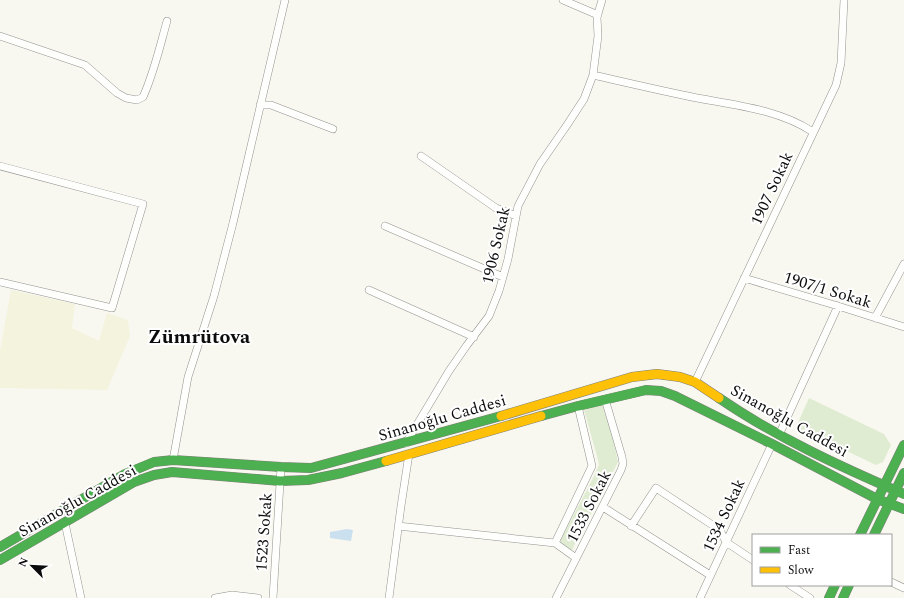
<svg xmlns="http://www.w3.org/2000/svg" width="904" height="598" viewBox="0 0 904 598" font-family="Spectral,serif">
<style>
.farmland{fill:#f4f3de}
.green{fill:#e0ecd2}
.water{fill:#cbe0ef}
.lines{fill:none;stroke-linecap:round;stroke-linejoin:round}
.street-casing{stroke:#93928f;stroke-width:8}
.fast-casing{stroke:#80807c;stroke-width:10}
.slow-casing{stroke:#80807c;stroke-width:10}
.street{stroke:#fefefd;stroke-width:7}
.fast{stroke:#4caf50;stroke-width:9}
.slow{stroke:#ffc107;stroke-width:9}
.labels{text-anchor:middle;stroke-width:4;stroke-linejoin:round;paint-order:stroke}
.street-label{font-size:16px;fill:#0c0c0c;stroke:#fff}
.district-label{font-size:20px;font-weight:bold;fill:#0c0c0c;stroke:#fff}
</style>
<rect width="100%" height="100%" fill="#f9f8f0"/>
<path class="farmland" d="M 11,290 L 75,304 L 72,328 L 99,341 L 107,313 L 128,320 L 130,336 L 107,390 L 0,388 L 0,351 Z"/>
<path class="green" d="M 809,398 L 884,434 L 891,445 L 883,462 L 876,465 L 796,427 Z
M 602,404 L 612,434 L 618,462 L 615,468 L 572,550 L 559,543 L 592,480 L 599,465 L 598,460 L 584,410 Z"/>
<path class="water" d="M 347,529 L 353,530 L 351,541 L 330,538 L 330,532 Z"/>
<g class="lines">
<g class="street-casing">
<path id="street" d="M 563,0 L 598,15
M 0,36 L 85,65 L 117,93 L 126,98 L 137,100 L 143,97 C 154,73 160,46 167,21
M 593,75 C 628,83 662,91 697,98 C 736,105 780,110 813,132
M 260,105 L 271,105 L 333,129
M 421,156 L 496,208 L 516,216
M 0,166 L 143,204 L 112,308 L 0,282
M 385,226 L 503,277
M 744,278 L 838,306 L 904,327
M 369,290 L 474,337
M 875,318 L 904,264
M 695,382 L 836,85 L 841,63 L 844,0
M 779,435 L 838,306
M 406,443 L 449,371 L 467,345 L 489,316 L 499,291 L 508,259 L 518,206 L 540,164 L 567,125 L 584,99 L 593,75 L 598,36 L 597,17 L 602,0
M 173,460 L 188,377 L 214,296 L 233,223 L 285,0
M 603,507 L 710,575
M 65,523 L 81,598
M 398,526 L 555,543 L 576,558
M 631,526 L 656,488 L 720,530 L 726,542 L 753,560
M 555,543 L 592,466 L 578,406
M 891,582 L 904,588
M 790,585 L 810,598
M 215,598 L 232,595 L 258,598
M 273,598 L 281,467
M 389,598 L 401,506 L 409,454
M 556,598 L 621,470 L 623,464 L 622,457 L 605,399
M 700,598 L 772,444"/>
</g>
<g class="fast-casing">
<path id="fast" d="M 719,398 C 776,437 841,467 904,494
M 541,416 L 578,406 L 646,390 L 661,391 L 675,396 L 772,444 L 877,499 L 904,509
M 860,535 L 904,445
M 874,535 L 904,473
M 0,547 L 125,474 L 154,462 L 173,460 L 281,467 L 311,468 L 501,416
M 0,560 L 134,482 L 154,475 L 172,472 L 280,481 L 308,480 L 342,473 L 386,461
M 829,598 L 835,585
M 843,598 L 849,585"/>
</g>
<g class="slow-casing">
<path id="slow" d="M 501,416 L 632,377 L 657,374 L 680,377 L 695,382 L 719,398
M 386,461 L 541,416"/>
</g>
<use href="#street" class="street"/>
<use href="#fast" class="fast"/>
<use href="#slow" class="slow"/>
</g>
<g class="labels">
<g class="street-label">
<text transform="translate(771 188) rotate(-65)" y="6">1907 Sokak</text>
<text transform="translate(495 245) rotate(-77)" y="6">1906 Sokak</text>
<text transform="translate(828 289) rotate(17)" y="6">1907/1 Sokak</text>
<text transform="translate(442 417) rotate(-16)" y="6">Si̇nanoğlu Caddesi</text>
<text transform="translate(790 420) rotate(29)" y="6">Si̇nanoğlu Caddesi</text>
<text transform="translate(77 500) rotate(-29)" y="6">Si̇nanoğlu Caddesi</text>
<text transform="translate(588 506) rotate(-63)" y="6">1533 Sokak</text>
<text transform="translate(723 515) rotate(-65)" y="6">1534 Sokak</text>
<text transform="translate(263 532) rotate(-86)" y="6">1523 Sokak</text>
</g>
<g class="district-label">
<text x="199" y="343">Zümrütova</text>
</g>
</g>
<rect x="752" y="534" width="140" height="52" fill="#ffffff" stroke="#9e9e9e"/>
<rect x="760" y="547" width="20" height="6" fill="#4caf50" stroke="#9e9e9e"/>
<text x="788" y="554" font-size="12" fill="#0c0c0c">Fast</text>
<rect x="760" y="567" width="20" height="6" fill="#ffc107" stroke="#9e9e9e"/>
<text x="788" y="574" font-size="12" fill="#0c0c0c">Slow</text>
<g transform="translate(32 566) rotate(294)" stroke="#ffffff" stroke-width="3" paint-order="stroke">
<path d="M0-3L7 15L0 10L-7 15Z" fill="#0c0c0c"/>
<text y="-6" font-size="11" font-weight="bold" text-anchor="middle" fill="#0c0c0c">N</text>
</g>
</svg>
